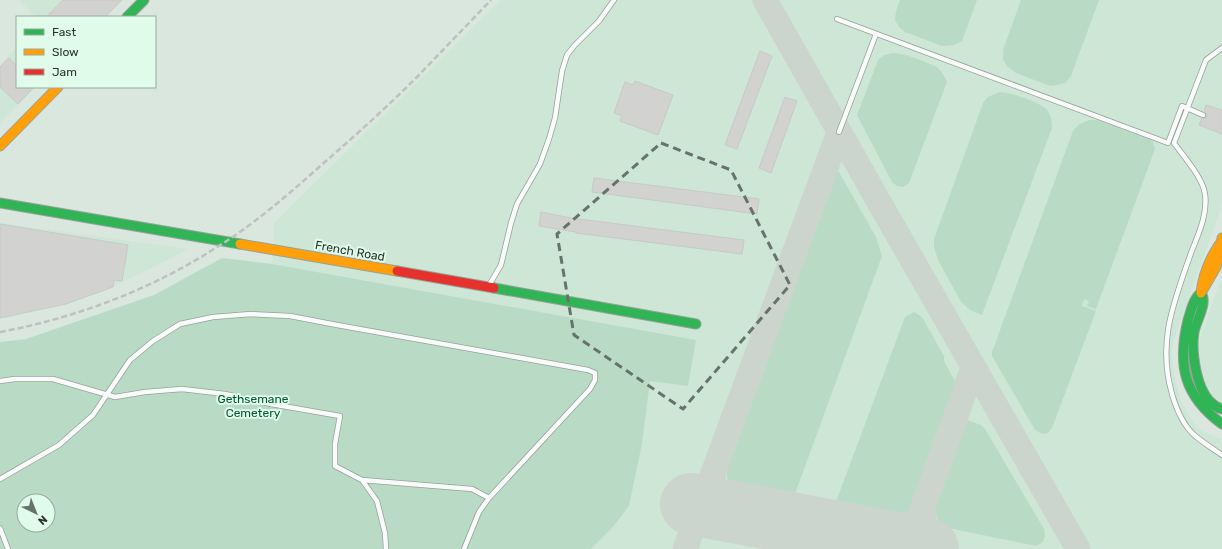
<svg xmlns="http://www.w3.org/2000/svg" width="1222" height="549" viewBox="0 0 1222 549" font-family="Rubik,sans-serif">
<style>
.built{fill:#cde6d6}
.green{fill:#b9dbc6;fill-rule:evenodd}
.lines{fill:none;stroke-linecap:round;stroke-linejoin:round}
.taxiway{stroke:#ccd4ce;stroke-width:25}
.runway{stroke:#ccd4ce;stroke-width:62}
.building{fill:#d2d3d1;stroke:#c8c9c8}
.lane-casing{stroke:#96a19a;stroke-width:6}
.fast-casing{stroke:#96a19a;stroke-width:11}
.slow-casing{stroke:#96a19a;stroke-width:11}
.jam-casing{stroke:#96a19a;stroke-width:11}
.lane{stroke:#f9fbfa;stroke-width:4.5}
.fast{stroke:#30b455;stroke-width:9}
.slow{stroke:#ff9f0a;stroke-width:9}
.jam{stroke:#e5322d;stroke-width:9}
.rail{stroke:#bec1bf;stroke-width:2.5;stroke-dasharray:6 3;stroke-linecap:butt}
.marked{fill:none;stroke:#67726b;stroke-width:3;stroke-dasharray:8 5;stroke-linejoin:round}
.labels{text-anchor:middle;stroke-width:4;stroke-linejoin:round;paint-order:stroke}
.street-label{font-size:12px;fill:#29332d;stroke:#e0fbea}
.park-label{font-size:12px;fill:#045433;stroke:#e0fbea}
</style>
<rect width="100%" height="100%" fill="#d9e7de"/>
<path class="built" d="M 19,0 L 122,0 L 105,17 L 36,17 Z
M 501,0 L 1222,0 L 1222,205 L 1173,342 L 1172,356 L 1173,370 L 1180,399 L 1186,411 L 1197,428 L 1205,433 L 1222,439 L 1222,549 L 591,549 L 612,528 L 629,506 L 642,444 L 650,381 L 272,264 L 274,223 Z
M 17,47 L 17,87 L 35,87 L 0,123 L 0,65 Z
M 0,223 L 187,249 L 173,257 L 116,285 L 84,298 L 61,305 L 0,318 Z
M 1222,276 L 1222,403 L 1214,402 L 1207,386 L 1199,361 L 1200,338 Z"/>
<path class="green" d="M 900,0 L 977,0 L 962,41 L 954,45 L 942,46 L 905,32 L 899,27 L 895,20 L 896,11 Z
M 1021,0 L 1099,0 L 1071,76 L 1065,83 L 1057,85 L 1050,86 L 1016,73 L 1007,66 L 1003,59 L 1003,50 Z
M 892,53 C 901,52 931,63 938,68 C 942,72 945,77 947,82 L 909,183 L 903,187 L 897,186 L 892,182 L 857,115 L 878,60 L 884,55 Z
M 999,92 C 1010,92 1040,102 1047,110 C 1051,115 1052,121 1052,128 L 982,315 L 970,310 L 961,302 L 938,260 L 934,247 L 934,239 L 983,103 L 988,97 Z
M 1089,120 L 1097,120 L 1149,139 L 1153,142 L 1155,149 L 1096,309 L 1087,306 L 1089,301 L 1084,299 L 1082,306 L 1096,311 L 1052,428 L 1048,433 L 1042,434 L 1035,430 L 992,356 L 992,352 L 1073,131 L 1078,125 Z
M 837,171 L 839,172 L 876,237 L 882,256 L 792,502 L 742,493 C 729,488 725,478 727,466 Z
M 222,258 L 272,264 L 696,340 L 688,386 L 650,381 L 642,444 L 629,506 L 612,528 L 591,549 L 0,549 L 0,342 L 26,339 L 154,295 ZM 24,501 L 48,501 L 48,525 L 24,525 Z
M 914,312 L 922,317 L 944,356 L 944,361 L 957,385 L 911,508 C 908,514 903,517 896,518 C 885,520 855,512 843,510 L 837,499 L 905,317 Z
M 967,420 L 981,425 L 985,429 L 1044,529 L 1045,537 L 1042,543 L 1036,546 L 948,528 C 936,523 934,513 936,501 Z"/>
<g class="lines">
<path class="taxiway" d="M 765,0 L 879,202 L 1078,549
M 714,472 C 711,489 712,500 728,511
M 924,505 C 921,523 929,539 945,549
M 685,549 L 839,132
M 908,549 L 973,368"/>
<path class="runway" d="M 691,504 L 928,549"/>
</g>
<path class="building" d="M 63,0 L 122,0 L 105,17 L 46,17 Z
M 760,51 L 772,56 L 737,149 L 725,145 Z
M 9,58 L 17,66 L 17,87 L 34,87 L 18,104 L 0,87 L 0,67 Z
M 635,81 L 673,95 L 658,135 L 620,121 L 622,116 L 614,113 L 625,82 L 633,85 Z
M 785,97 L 797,101 L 771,173 L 759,168 Z
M 1206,105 L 1222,110 L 1222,134 L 1199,125 L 1202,118 L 1205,118 L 1207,116 L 1206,113 L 1204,111 Z
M 594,178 L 759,199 L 757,214 L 592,192 Z
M 541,212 L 571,218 L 744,240 L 742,254 L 576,233 L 576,232 L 539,226 Z
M 0,224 L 128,245 L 122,281 L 114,280 L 113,287 L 66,304 L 0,318 Z"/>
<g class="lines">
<g class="lane-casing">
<path id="lane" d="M 837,19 L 1168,143 L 1182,106 L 1203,115
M 1222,48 L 1206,60 L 1174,143 C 1184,157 1203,178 1205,194 C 1208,214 1198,235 1191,253 C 1174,302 1157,341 1172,394 C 1176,408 1182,423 1193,434 C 1202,442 1212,448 1222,455
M 839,132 L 876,34
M 488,287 L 501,265 L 511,223 L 517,204 L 540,164 L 549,139 L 555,118 L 562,71 L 567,55 L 574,46 L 599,21 L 614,0
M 0,381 L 15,379 L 53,379 L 115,397 L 145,392 L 182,389 L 225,394 L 271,404 L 340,416 L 335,444 L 335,466 L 362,480 L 472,489 L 489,498
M 0,479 L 59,445 L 93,415 L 130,360 L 153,341 L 180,324 L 213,317 L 251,314 L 290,316 L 337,325 L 588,370 L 595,373 L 595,380 L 590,389 L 489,498 L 479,512 L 464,549
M 362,480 L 377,501 L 385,533 L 386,549
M 0,528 L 8,549"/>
</g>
<g class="fast-casing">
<path id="fast" d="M 127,17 L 144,0
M 0,203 L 240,244
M 494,288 L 696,324
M 1222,409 C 1219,408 1216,407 1214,405 C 1196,392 1191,352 1194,332 C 1196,321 1208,303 1201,293 C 1193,299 1191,311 1188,320 C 1177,365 1184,396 1222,424"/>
</g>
<g class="slow-casing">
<path id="slow" d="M 0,146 L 58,87
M 240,244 L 397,271
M 1219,245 C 1209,260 1203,275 1201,293 L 1216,267 L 1222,238"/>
</g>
<g class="jam-casing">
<path id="jam" d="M 397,271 L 494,288"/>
</g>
<use href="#lane" class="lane"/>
<use href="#fast" class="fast"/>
<use href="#slow" class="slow"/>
<use href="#jam" class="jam"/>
<path class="rail" d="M 0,332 C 75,318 150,290 214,249 C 255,224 290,193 326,161 C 357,134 388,106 417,77 C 442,51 466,26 491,0"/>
</g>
<path class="marked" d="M 661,143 L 731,170 L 790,285 L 683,409 L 574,335 L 557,234 Z"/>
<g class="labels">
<g class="street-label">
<text transform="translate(350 251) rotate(10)" y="4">French Road</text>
</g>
<g class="park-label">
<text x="253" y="403">Gethsemane<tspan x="253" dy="14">Cemetery</tspan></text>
</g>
</g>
<rect x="16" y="16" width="140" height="72" fill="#e0fbea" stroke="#97ab9e"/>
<rect x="24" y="29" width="20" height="6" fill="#30b455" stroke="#97ab9e"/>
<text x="52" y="36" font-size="12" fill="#29332d">Fast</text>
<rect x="24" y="49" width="20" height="6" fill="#ff9f0a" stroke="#97ab9e"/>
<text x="52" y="56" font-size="12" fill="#29332d">Slow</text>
<rect x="24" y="69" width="20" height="6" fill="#e5322d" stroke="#97ab9e"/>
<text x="52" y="76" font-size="12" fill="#29332d">Jam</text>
<g transform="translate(36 513) rotate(137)"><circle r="19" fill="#e0fbea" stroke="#97ab9e"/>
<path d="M0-3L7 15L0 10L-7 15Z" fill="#67726b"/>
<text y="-6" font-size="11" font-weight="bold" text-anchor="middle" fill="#29332d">N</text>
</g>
</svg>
